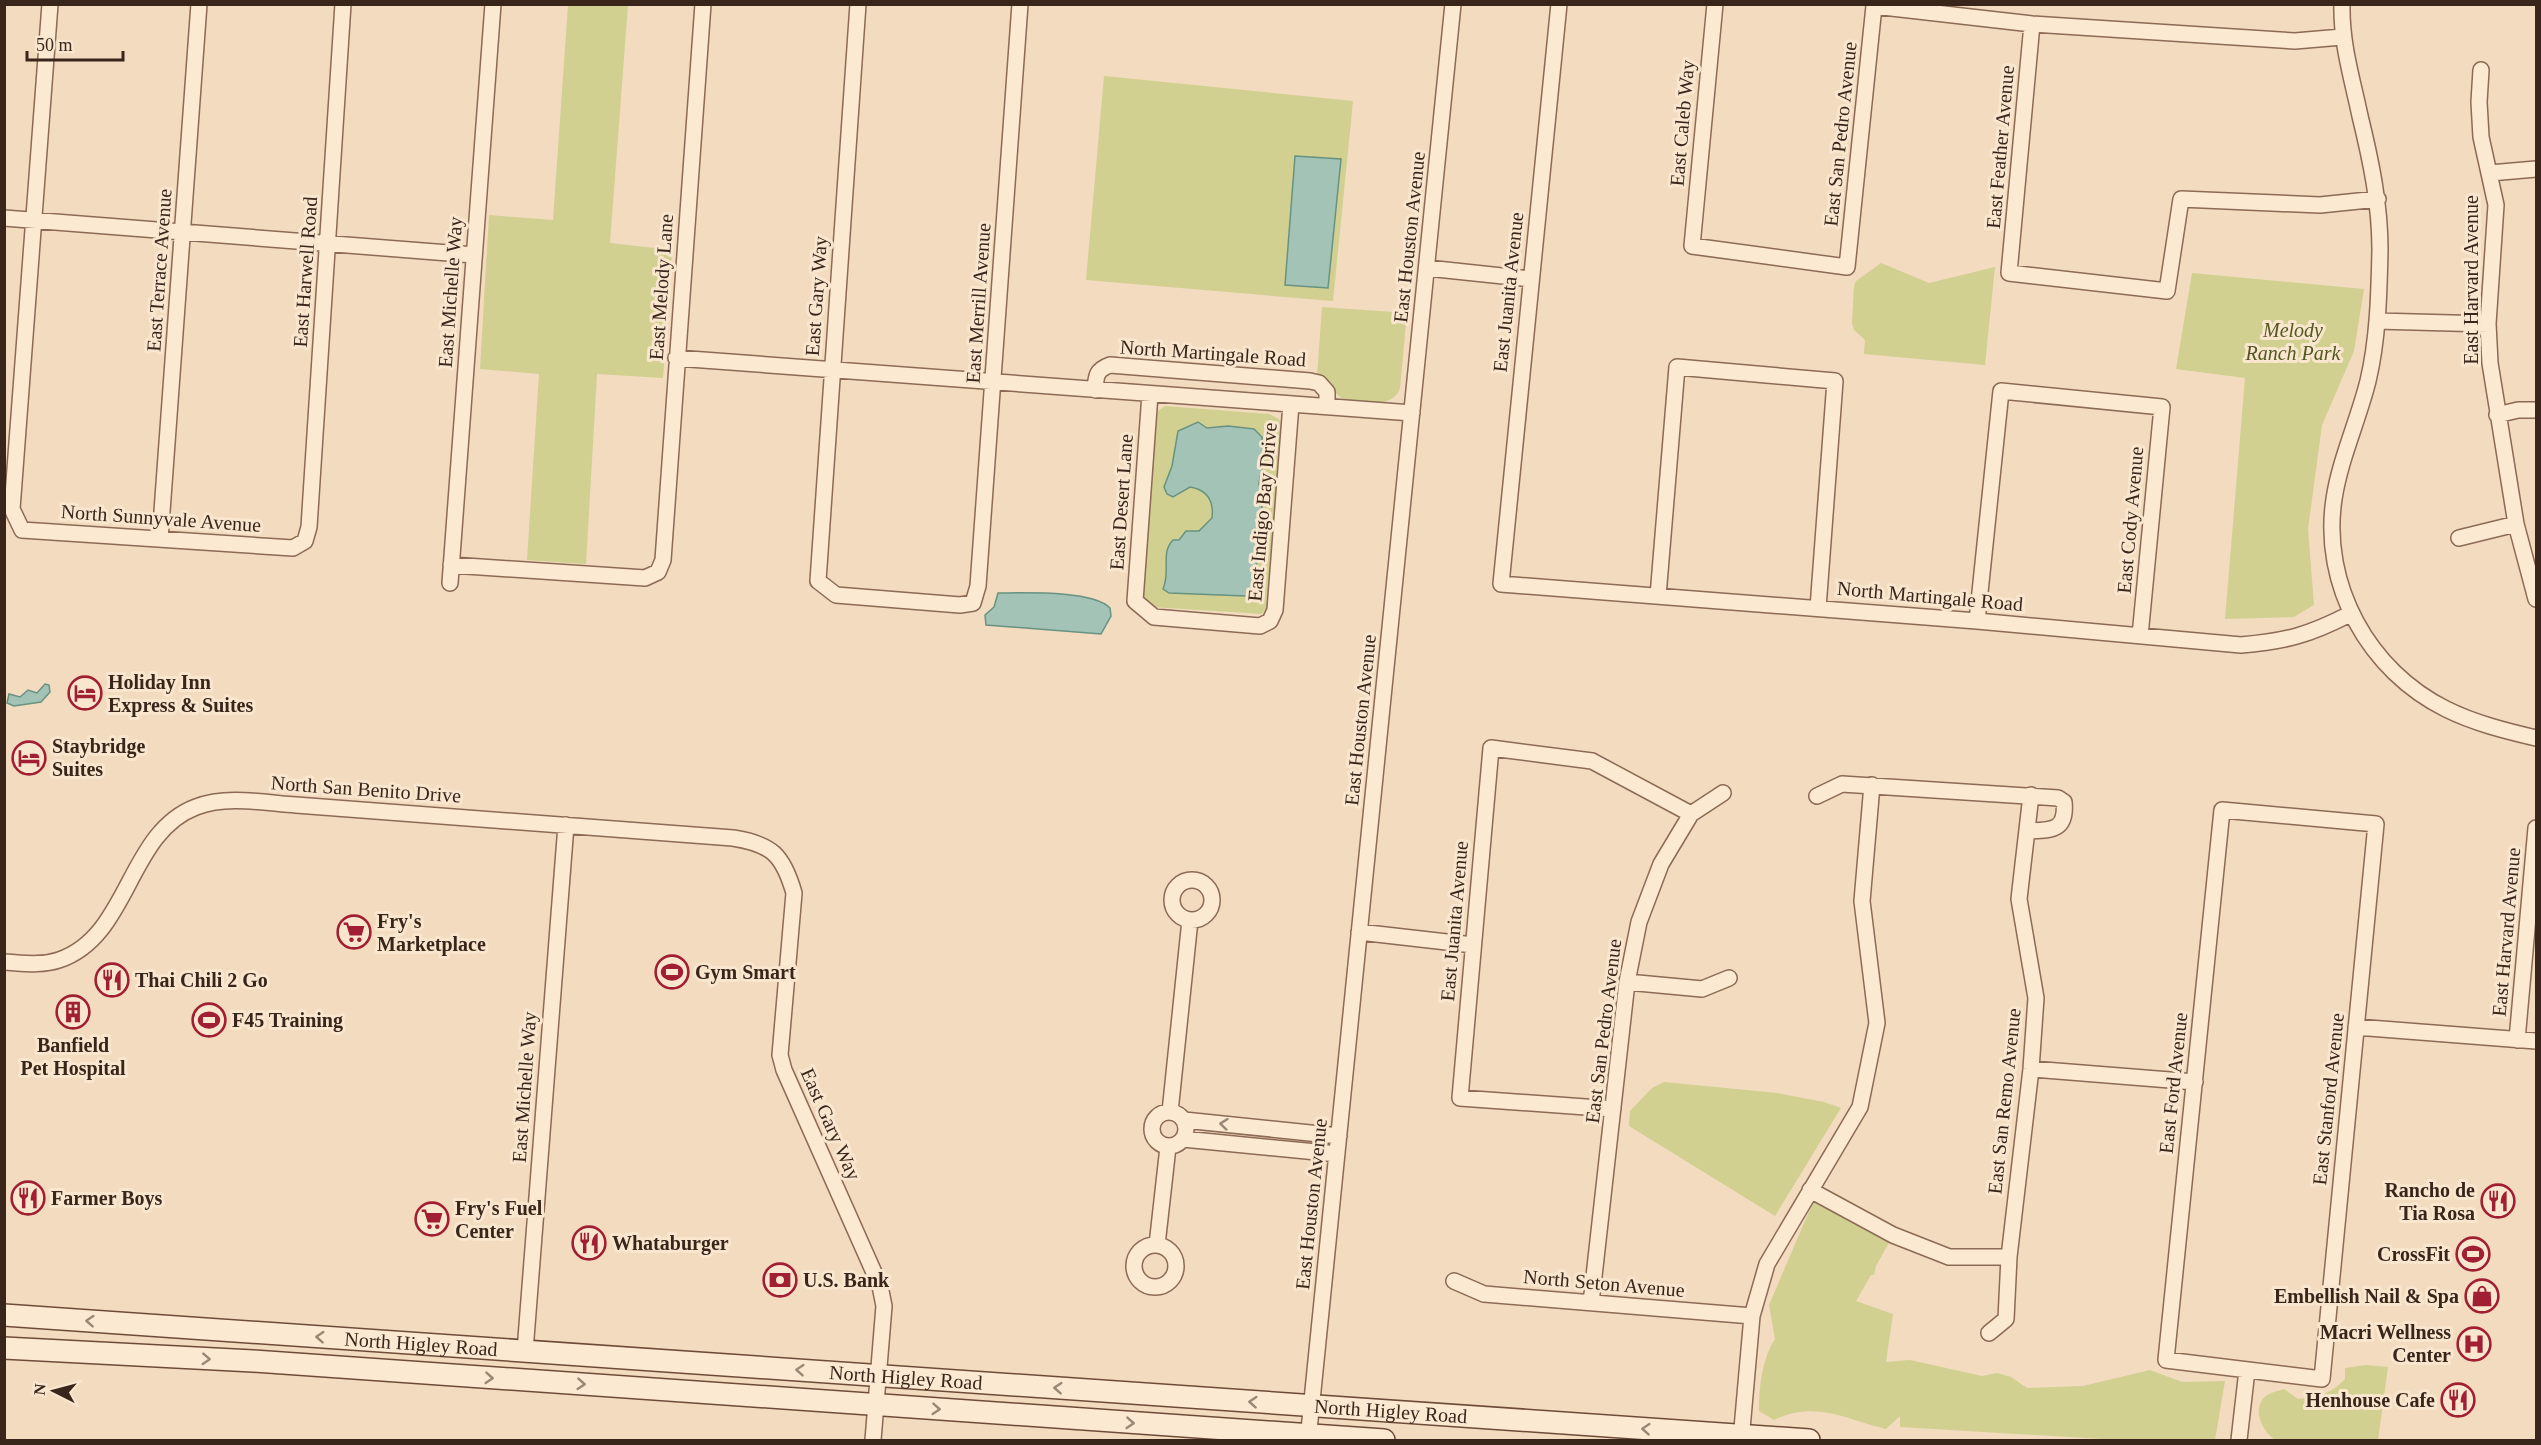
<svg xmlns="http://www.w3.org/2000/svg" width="2541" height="1445" viewBox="0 0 2541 1445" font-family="Georgia,serif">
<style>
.green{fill:#d1d091}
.water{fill:#a2c3b5;stroke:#689281;stroke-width:1.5}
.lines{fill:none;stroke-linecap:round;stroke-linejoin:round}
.minor-casing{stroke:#8c6a55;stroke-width:18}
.secondary-casing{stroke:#6e4b38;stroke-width:24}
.minor{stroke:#fce9d2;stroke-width:15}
.secondary{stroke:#fce9d2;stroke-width:21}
.oneway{stroke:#9b8776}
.labels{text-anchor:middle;stroke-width:6;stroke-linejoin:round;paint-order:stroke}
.street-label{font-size:20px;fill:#3a251b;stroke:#f9e6ce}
.park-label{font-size:20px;font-style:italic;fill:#52581f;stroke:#f9e6ce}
.poi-label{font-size:20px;font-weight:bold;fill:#3a251b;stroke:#f9e6ce;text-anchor:start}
</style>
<rect width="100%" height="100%" fill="#f2dbbe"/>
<path class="green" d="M 568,5 L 628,5 L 610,243 L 672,250 L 663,378 L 597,374 L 586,564 L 527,560 L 539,374 L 480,369 L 489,215 L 553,220 Z
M 1104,76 L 1353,101 L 1333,301 L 1086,280 Z
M 1881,263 L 1929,283 L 1995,267 L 1985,365 L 1864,354 L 1865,340 L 1854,330 L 1852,323 L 1854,286 L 1856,281 Z
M 2192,273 L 2364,289 L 2354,351 L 2322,425 L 2308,529 L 2314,605 L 2294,617 L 2225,619 L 2245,378 L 2176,369 Z
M 1322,307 L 1407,313 L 1400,388 C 1394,409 1356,406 1342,398 C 1331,391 1331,382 1317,376 Z
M 1165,406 L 1269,414 L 1279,419 L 1281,426 L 1268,605 L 1262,614 L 1152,607 L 1142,596 L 1156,419 L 1158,411 Z
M 1664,1082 L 1777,1093 L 1824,1102 L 1841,1108 L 1775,1216 L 1629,1126 L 1630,1111 L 1652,1088 Z
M 1813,1202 L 1891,1239 L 1876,1266 L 1874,1275 L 1871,1275 L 1856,1301 L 1893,1314 L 1886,1362 L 1910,1360 L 1982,1376 L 1997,1373 L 2011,1377 L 2027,1388 L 2083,1386 L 2150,1370 L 2182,1382 L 2225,1381 L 2215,1440 L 2119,1440 L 1900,1427 L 1900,1416 L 1886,1429 C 1845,1419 1815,1400 1774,1420 L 1759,1411 C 1759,1387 1762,1359 1775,1339 L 1769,1305 Z
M 2366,1365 L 2388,1367 L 2378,1440 L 2275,1440 C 2262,1431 2251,1408 2266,1396 C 2271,1392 2279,1391 2284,1389 L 2298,1399 C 2318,1397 2331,1394 2345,1379 L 2345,1368 Z"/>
<path class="water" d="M 1295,156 L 1341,159 L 1328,288 L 1285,285 Z
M 1198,422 L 1207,428 L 1228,426 L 1254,429 L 1262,437 L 1264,459 L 1259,483 L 1262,509 L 1256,551 L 1257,581 L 1253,593 L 1246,596 L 1169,593 L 1163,589 C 1171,571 1160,553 1173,540 L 1179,540 L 1186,531 L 1199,531 L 1212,518 C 1214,501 1208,490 1190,487 L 1173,497 L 1167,494 L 1164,487 L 1172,466 L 1178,431 Z
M 998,593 C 1024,593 1092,590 1110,608 L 1111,616 L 1101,634 L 986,625 L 985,615 L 994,607 Z
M 45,684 L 49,685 L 50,692 L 41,702 L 14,706 L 7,703 L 9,694 L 20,697 L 28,690 L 37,693 Z"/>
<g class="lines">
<g class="minor-casing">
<path id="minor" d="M 50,4 L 12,509 L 22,530 L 293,548 L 305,541 L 309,527 L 343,4
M 858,4 L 818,581 L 836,595 L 960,605 L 973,603 L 978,586 L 1020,4
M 1559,4 L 1501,584 L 1977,621 L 2241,645 C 2287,641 2309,635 2350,614
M 1715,4 L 1692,246 L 1847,267 L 1874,6 L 2032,24 L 2295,41 L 2342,37
M 2342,4 C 2341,43 2352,78 2360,116 C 2371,161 2380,204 2380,250 C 2379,294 2378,339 2368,381 C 2358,421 2340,459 2334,499 C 2321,585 2369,671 2446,709 C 2474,723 2506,731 2536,738
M 2032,24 L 2009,273 L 2167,291 L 2181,199 L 2320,205 L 2378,199
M 2481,70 L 2479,102 L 2481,137 L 2496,205 L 2488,324 L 2490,363 L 2516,524 L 2536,599
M 2490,173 L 2536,169
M 4,218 L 474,255
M 1427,268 L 1530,279
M 2377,321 L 2488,324
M 676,358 L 1412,413
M 1095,390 C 1096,376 1096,370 1110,365 L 1310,381 L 1319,383 L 1327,392 L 1327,407
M 1150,394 L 1135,601 L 1154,617 L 1260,626 L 1270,621 L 1275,610 L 1291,404
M 2497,415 L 2518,410 L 2536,410
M 2459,538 L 2516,524
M 160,539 L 199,4
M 451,565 L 645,578 L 658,572 L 663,560 L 703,4
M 450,583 L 493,4
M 1658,596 L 1677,367 L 1835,381 L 1818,608
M 1977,621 L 2001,391 L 2162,407 L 2140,636
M 1817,796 L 1842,784 L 2058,798 L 2064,802 C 2067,832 2050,830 2027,831
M 2222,810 L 2376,824 L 2322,1379 L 2166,1360 Z
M1172 900a20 20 0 1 1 40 0a20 20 0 1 1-40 0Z
M 1359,932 L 1473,945
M 4,962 C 23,963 41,966 59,960 C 130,936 127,833 196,807 C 227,795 265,803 296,805 L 733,838 C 772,844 783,855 794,893 L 780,1055 L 784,1070 L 880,1286 L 884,1306 L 873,1440
M 1627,982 L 1702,989 L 1729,978
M 2356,1027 L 2536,1041
M 2517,1040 L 2536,828
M 2031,1069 L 2195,1082
M 1613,1109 L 1460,1098 L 1491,748 L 1592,761 L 1691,814
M1152 1129a17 17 0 1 1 34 0a17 17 0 1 1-34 0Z
M 1170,1112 L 1190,920
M 1184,1120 L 1339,1136
M 1183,1139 L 1337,1154
M 1810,1190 L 1893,1235 L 1949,1257 L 2009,1257
M 1157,1245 L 1168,1147
M1134 1266a21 21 0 1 1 42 0a21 21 0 1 1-42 0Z
M 1454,1281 L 1484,1294 L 1752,1316
M 1591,1303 L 1627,982 L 1639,922 L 1661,864 L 1691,814 L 1723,793
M 1989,1333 L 2006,1319 L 2009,1257 L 2031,1069 L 2036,998 L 2019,899 L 2031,795
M 525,1351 L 566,825
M 1308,1440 L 1453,4
M 1741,1440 L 1752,1316 L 1767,1264 L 1860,1107 L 1877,1023 L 1862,901 L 1872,785
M 2239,1440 L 2247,1370"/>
</g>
<g class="secondary-casing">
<g id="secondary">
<path id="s1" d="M 4,1315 L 1809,1440"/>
<path d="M 4,1348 L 253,1361 L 1384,1440"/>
</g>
</g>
<use href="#minor" class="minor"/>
<use href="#secondary" class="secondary"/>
</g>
<defs><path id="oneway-chevron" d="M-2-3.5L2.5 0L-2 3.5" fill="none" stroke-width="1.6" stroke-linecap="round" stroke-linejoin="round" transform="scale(1.5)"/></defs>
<g class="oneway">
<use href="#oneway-chevron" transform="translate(1224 1124) rotate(-174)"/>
<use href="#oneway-chevron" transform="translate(90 1321) rotate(-176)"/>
<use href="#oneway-chevron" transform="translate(320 1337) rotate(-176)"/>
<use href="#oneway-chevron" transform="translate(206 1359) rotate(3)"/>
<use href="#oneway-chevron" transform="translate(800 1370) rotate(-176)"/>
<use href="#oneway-chevron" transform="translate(489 1378) rotate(4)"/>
<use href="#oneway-chevron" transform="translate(581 1384) rotate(4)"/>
<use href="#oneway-chevron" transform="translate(1058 1388) rotate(-176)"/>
<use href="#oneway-chevron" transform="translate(1253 1402) rotate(-176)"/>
<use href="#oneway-chevron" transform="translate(936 1409) rotate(4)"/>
<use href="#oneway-chevron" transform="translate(1130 1423) rotate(4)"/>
<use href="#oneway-chevron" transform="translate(1646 1429) rotate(-176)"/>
</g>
<defs>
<g id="hotel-ring" transform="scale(1.725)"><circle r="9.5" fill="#f9e6ce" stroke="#a11f32" stroke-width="1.5"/><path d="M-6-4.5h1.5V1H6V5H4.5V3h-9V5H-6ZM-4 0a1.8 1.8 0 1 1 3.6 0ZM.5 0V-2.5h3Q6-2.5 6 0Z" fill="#a11f32"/></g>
<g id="supermarket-ring" transform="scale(1.725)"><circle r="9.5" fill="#f9e6ce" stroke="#a11f32" stroke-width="1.5"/><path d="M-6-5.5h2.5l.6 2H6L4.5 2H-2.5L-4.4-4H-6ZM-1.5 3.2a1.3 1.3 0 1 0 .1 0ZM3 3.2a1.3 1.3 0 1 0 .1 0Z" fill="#a11f32"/></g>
<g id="stadium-ring" transform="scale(1.725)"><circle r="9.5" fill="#f9e6ce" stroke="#a11f32" stroke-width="1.5"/><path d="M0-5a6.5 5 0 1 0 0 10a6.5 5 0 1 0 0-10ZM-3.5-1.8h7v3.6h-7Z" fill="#a11f32"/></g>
<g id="restaurant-ring" transform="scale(1.725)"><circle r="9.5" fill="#f9e6ce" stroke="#a11f32" stroke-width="1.5"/><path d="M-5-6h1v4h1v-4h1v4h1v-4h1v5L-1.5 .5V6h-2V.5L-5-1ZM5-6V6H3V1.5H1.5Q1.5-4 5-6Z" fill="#a11f32"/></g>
<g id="building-ring" transform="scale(1.725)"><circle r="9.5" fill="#f9e6ce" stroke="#a11f32" stroke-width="1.5"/><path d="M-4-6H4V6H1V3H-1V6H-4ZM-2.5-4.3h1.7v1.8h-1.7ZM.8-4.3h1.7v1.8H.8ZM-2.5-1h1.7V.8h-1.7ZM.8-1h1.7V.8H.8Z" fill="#a11f32"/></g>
<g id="bank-ring" transform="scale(1.725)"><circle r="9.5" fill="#f9e6ce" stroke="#a11f32" stroke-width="1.5"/><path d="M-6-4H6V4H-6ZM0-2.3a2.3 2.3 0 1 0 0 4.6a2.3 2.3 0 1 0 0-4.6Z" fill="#a11f32"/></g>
<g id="shop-ring" transform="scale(1.725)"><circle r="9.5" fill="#f9e6ce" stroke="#a11f32" stroke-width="1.5"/><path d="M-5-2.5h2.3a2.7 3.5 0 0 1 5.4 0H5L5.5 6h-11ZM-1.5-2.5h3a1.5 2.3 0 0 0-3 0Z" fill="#a11f32"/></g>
<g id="hospital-ring" transform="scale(1.725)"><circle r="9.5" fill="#f9e6ce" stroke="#a11f32" stroke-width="1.5"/><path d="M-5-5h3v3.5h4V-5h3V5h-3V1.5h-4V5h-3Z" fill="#a11f32"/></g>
</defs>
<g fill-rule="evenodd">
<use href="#hotel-ring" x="85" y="693"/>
<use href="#hotel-ring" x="29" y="758"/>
<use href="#supermarket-ring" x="354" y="932"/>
<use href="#stadium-ring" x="672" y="972"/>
<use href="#restaurant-ring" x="112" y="980"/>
<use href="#building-ring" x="73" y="1012"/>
<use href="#stadium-ring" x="209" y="1020"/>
<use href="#restaurant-ring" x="28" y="1198"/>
<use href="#restaurant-ring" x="2498" y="1201"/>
<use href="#supermarket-ring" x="432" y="1219"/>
<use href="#restaurant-ring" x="589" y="1243"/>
<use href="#stadium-ring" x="2473" y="1254"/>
<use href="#bank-ring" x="780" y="1280"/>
<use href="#shop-ring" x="2482" y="1296"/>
<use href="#hospital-ring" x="2474" y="1344"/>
<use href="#restaurant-ring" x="2458" y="1400"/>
</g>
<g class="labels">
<g class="street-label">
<text transform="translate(1682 123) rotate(-85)" y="7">East Caleb Way</text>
<text transform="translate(1840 134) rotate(-84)" y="7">East San Pedro Avenue</text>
<text transform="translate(2000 147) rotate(-85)" y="7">East Feather Avenue</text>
<text transform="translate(1409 237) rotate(-84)" y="7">East Houston Avenue</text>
<text transform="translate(159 270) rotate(-86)" y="7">East Terrace Avenue</text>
<text transform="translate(305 272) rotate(-86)" y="7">East Harwell Road</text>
<text transform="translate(2471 280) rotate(-90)" y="7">East Harvard Avenue</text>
<text transform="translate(661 287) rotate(-86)" y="7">East Melody Lane</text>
<text transform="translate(450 292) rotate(-86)" y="7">East Michelle Way</text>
<text transform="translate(1508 292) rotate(-84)" y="7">East Juanita Avenue</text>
<text transform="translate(816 296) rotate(-86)" y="7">East Gary Way</text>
<text transform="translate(978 303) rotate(-86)" y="7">East Merrill Avenue</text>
<text transform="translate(1213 353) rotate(4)" y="7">North Martingale Road</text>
<text transform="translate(1121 502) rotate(-86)" y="7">East Desert Lane</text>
<text transform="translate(1262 512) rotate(-85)" y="7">East Indigo Bay Drive</text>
<text transform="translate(161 518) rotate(4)" y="7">North Sunnyvale Avenue</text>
<text transform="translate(2130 520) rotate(-85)" y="7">East Cody Avenue</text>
<text transform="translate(1930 596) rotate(5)" y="7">North Martingale Road</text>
<text transform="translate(1360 720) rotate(-84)" y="7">East Houston Avenue</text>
<text transform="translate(366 789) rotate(4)" y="7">North San Benito Drive</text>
<text transform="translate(1454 921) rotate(-85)" y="7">East Juanita Avenue</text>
<text transform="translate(2506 932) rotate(-85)" y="7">East Harvard Avenue</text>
<text transform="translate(1603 1031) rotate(-83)" y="7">East San Pedro Avenue</text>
<text transform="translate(2173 1083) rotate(-84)" y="7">East Ford Avenue</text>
<text transform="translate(524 1087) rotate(-86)" y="7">East Michelle Way</text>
<text transform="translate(2328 1099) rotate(-84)" y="7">East Stanford Avenue</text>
<text transform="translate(2004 1101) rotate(-84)" y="7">East San Remo Avenue</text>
<text transform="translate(831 1124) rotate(66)" y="7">East Gary Way</text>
<text transform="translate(1311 1204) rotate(-84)" y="7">East Houston Avenue</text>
<text transform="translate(1604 1283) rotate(5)" y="7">North Seton Avenue</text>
<text dy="7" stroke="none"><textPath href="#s1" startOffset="418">North Higley Road</textPath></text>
<text dy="7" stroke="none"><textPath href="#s1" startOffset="904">North Higley Road</textPath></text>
<text dy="7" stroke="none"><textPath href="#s1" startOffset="1390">North Higley Road</textPath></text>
</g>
<g class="park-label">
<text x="2293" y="337">Melody<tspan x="2293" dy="23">Ranch Park</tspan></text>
</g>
<g class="poi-label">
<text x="108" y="689">Holiday Inn<tspan x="108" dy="23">Express &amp; Suites</tspan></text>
<text x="52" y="753">Staybridge<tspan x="52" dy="23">Suites</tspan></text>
<text x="377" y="928">Fry's<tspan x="377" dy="23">Marketplace</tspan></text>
<text x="695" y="979">Gym Smart</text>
<text x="135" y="987">Thai Chili 2 Go</text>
<text x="232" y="1027">F45 Training</text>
<text x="73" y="1052" text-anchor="middle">Banfield<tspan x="73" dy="23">Pet Hospital</tspan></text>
<text x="2475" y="1197" text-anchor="end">Rancho de<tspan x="2475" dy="23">Tia Rosa</tspan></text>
<text x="51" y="1205">Farmer Boys</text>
<text x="455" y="1215">Fry's Fuel<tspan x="455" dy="23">Center</tspan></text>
<text x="612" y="1250">Whataburger</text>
<text x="2450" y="1261" text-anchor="end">CrossFit</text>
<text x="803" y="1287">U.S. Bank</text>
<text x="2459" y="1303" text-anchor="end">Embellish Nail &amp; Spa</text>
<text x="2451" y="1339" text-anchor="end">Macri Wellness<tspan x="2451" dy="23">Center</tspan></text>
<text x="2435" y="1407" text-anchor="end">Henhouse Cafe</text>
</g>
</g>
<rect width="2541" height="1445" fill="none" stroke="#3a251b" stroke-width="12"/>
<g transform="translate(54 1391) rotate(276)" stroke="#f9e6ce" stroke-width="4.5" paint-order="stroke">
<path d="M0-4.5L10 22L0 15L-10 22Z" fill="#3a251b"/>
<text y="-9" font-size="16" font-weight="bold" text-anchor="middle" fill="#3a251b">N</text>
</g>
<path d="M27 51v9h96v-9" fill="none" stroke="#3a251b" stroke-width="3"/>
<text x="36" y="51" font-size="18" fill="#3a251b" stroke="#f9e6ce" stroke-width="4.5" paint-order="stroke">50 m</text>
</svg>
